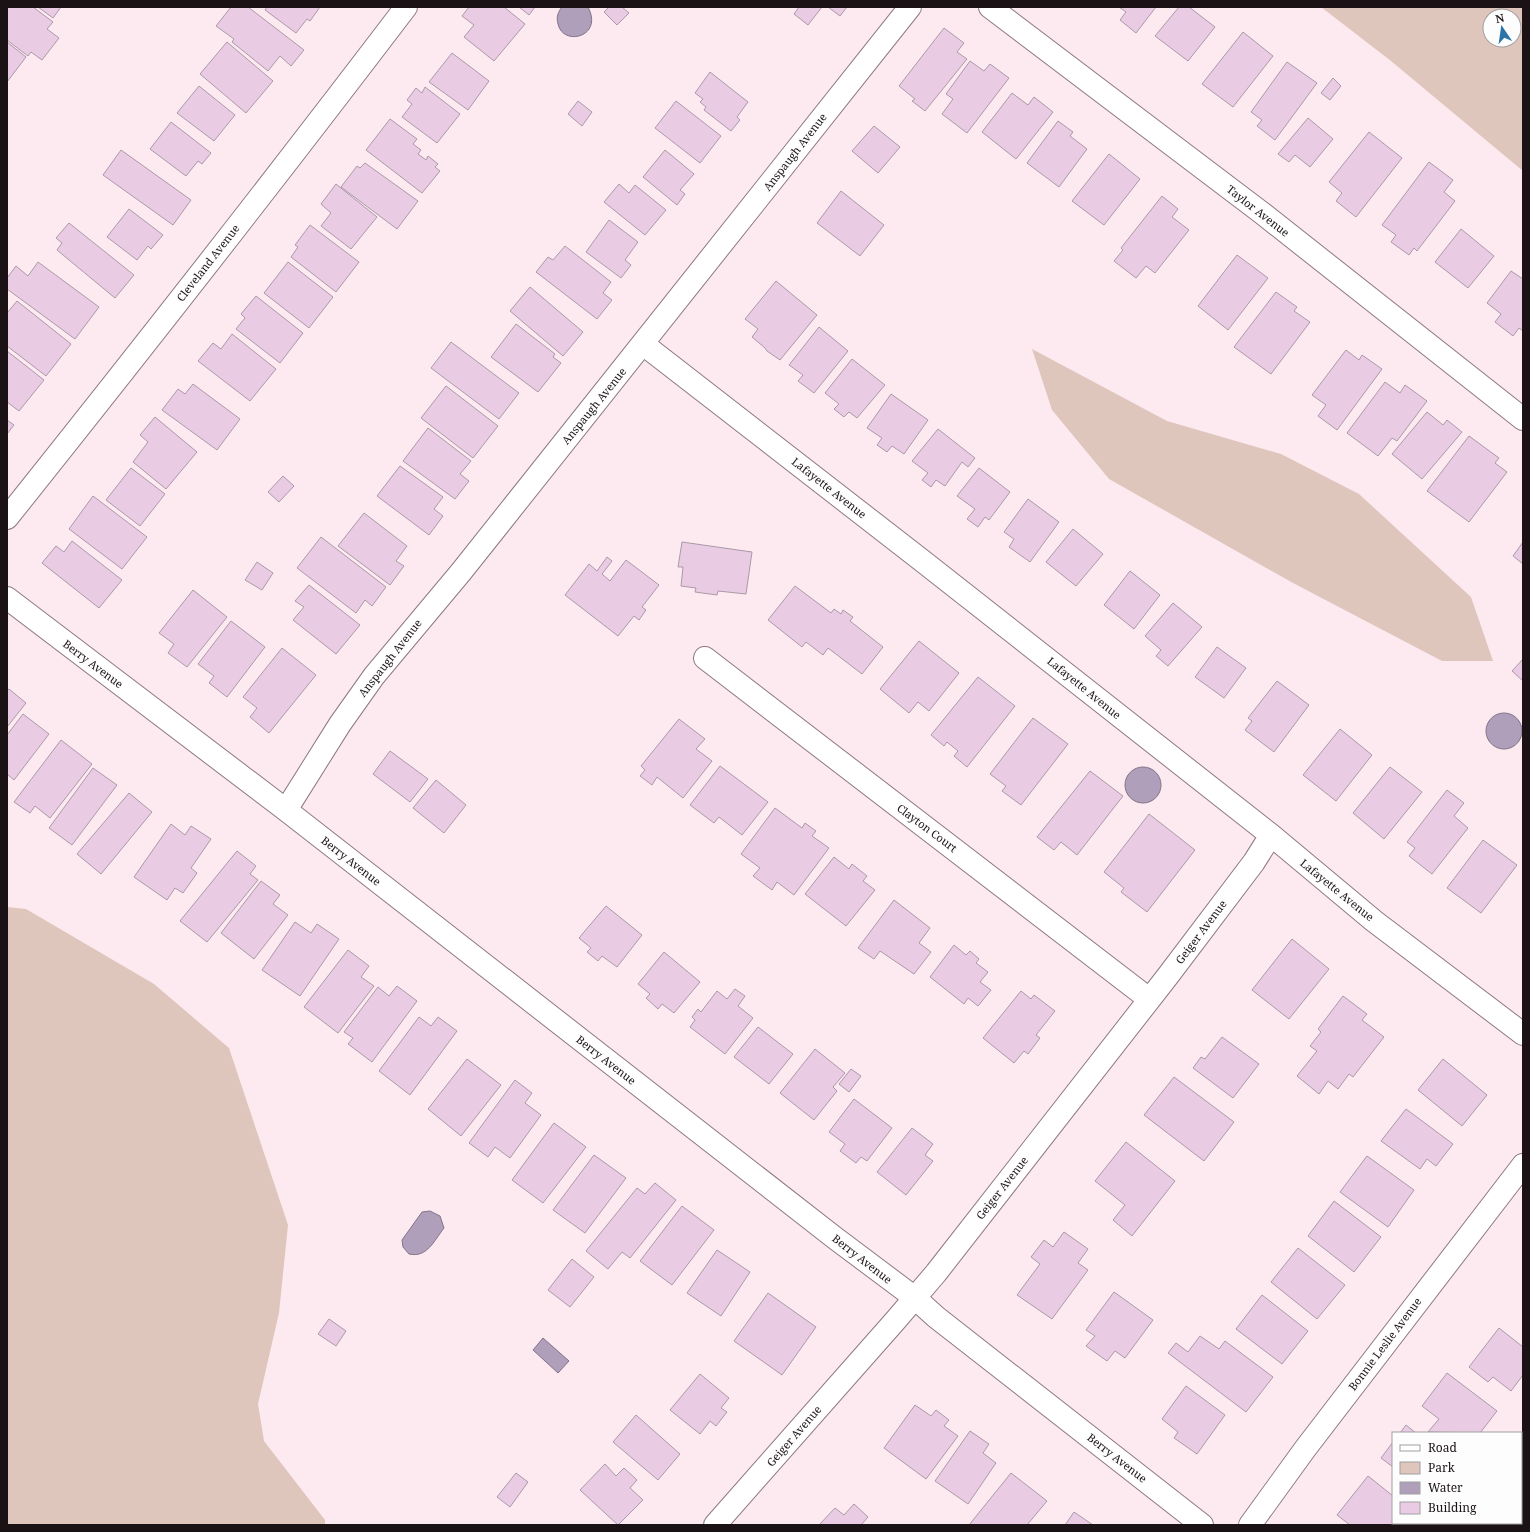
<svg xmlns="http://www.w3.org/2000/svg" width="1530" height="1532" viewBox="0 0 1530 1532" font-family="'Noto Serif',serif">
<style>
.green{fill:#dfc6bd;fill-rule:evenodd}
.water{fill:#af9fbb;stroke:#827589}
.building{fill:#e9cce3;stroke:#ab99a7}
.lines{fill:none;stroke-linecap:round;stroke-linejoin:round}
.minor-casing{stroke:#8e7980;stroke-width:24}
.tertiary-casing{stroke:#8e7980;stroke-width:24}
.minor{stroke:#fff;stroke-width:22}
.tertiary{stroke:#fff;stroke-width:22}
.labels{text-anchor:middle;stroke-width:4;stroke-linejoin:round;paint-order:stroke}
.street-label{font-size:11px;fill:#1a1215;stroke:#fdfdfd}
</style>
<rect width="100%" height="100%" fill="#fdeaf0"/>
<path class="green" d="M 1321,7 L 1523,7 L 1523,171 L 1391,61 ZM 1490,16 L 1514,16 L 1514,40 L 1490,40 Z
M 1032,349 L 1167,421 L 1281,454 L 1359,494 L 1471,597 L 1493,661 L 1442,661 L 1293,583 L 1109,479 L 1052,410 Z
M 7,907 L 26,909 L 154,984 L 229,1048 L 288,1225 L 279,1313 L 258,1404 L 264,1441 L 325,1520 L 325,1525 L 7,1525 Z"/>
<path class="water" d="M 562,7 L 588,7 C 604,37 563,47 558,24 C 556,17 558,12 562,7 Z
M1486 731a18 18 0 1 1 36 0a18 18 0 1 1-36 0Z
M1125 785a18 18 0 1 1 36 0a18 18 0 1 1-36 0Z
M 430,1211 L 440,1216 L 444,1228 C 434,1241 427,1258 409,1254 L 403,1247 L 402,1240 L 422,1212 Z
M 543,1338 L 569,1361 L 558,1373 L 533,1350 Z"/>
<path class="building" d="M 7,7 L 33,7 L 53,22 L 47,29 L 59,38 L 42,60 L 31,52 L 28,56 L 7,40 Z
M 38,7 L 61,7 L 53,18 Z
M 231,7 L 248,7 L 304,50 L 291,66 L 280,56 L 268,71 L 232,42 L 234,39 L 216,26 Z
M 267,7 L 320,7 L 310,21 L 307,19 L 296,33 L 265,10 Z
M 469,7 L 504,7 L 525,24 L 494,61 L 464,37 L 474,25 L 462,16 Z
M 519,7 L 535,7 L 529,15 Z
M 609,7 L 622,7 L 629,13 L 617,25 L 604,12 Z
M 799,7 L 822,7 L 808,25 L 794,14 Z
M 828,7 L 847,7 L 840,16 Z
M 1119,7 L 1156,7 L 1136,33 L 1120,20 L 1126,12 Z
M 1179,7 L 1189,7 L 1215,27 L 1188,61 L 1155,36 Z
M 944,28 L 964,43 L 957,52 L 967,59 L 925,111 L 912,101 L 915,99 L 899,86 Z
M 1243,32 L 1273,56 L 1233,107 L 1202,84 Z
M 7,42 L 26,57 L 7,82 Z
M 227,42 L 273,81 L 246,113 L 200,74 Z
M 452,53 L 489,81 L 468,110 L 429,82 Z
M 970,61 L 984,71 L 990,64 L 1009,78 L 967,133 L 942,114 L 953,99 L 946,94 Z
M 1287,62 L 1317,83 L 1275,140 L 1257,126 L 1262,120 L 1251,112 Z
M 710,72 L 748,102 L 737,117 L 740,120 L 731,131 L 704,110 L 706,107 L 700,102 L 703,99 L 695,93 Z
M 1333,78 L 1341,86 L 1330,100 L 1321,93 Z
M 199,86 L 235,115 L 214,141 L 177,113 Z
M 425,87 L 460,114 L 437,143 L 402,117 L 412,104 L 407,100 L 416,88 L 422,93 Z
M 1012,93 L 1028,105 L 1034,97 L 1053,112 L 1016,159 L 982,132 Z
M 578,101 L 592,112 L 582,126 L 568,114 Z
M 676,101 L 721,136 L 700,163 L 655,128 Z
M 1308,118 L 1333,139 L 1310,167 L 1295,155 L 1289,162 L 1278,154 Z
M 390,119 L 417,139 L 413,144 L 421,150 L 418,154 L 426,160 L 428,156 L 438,164 L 435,167 L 440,171 L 422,193 L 366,150 Z
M 1058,121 L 1073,132 L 1070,136 L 1087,149 L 1059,187 L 1027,163 Z
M 171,122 L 211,153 L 202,164 L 198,161 L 186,176 L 150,149 Z
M 874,126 L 900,147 L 878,173 L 852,151 Z
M 1369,132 L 1402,158 L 1356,217 L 1336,201 L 1342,193 L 1329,182 Z
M 121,150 L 191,200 L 173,225 L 103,175 Z
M 665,150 L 694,174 L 680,190 L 685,194 L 677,205 L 643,177 Z
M 1109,154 L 1140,179 L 1104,225 L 1072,201 Z
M 1429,162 L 1453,180 L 1444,192 L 1455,201 L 1417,251 L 1414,248 L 1409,255 L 1391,242 L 1396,235 L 1382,225 Z
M 365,163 L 418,201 L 397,229 L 341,187 L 357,166 L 360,168 Z
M 336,184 L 377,217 L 351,249 L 321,226 L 331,213 L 321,204 Z
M 619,184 L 629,193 L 635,185 L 666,210 L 645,235 L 604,202 Z
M 841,191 L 884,225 L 860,256 L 817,223 Z
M 1162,196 L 1178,209 L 1172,217 L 1189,230 L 1155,273 L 1146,266 L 1136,278 L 1114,261 L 1123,250 L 1121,248 Z
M 129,209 L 163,235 L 151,249 L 148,246 L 137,260 L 107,237 Z
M 609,220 L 638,242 L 625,260 L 631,265 L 621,278 L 586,252 Z
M 69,223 L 134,275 L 115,298 L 57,250 L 62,243 L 56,238 Z
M 310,225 L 359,262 L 336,292 L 291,257 L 298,247 L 295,245 Z
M 1461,229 L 1494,256 L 1468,288 L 1435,262 Z
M 565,246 L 611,282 L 603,293 L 612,300 L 597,319 L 536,272 L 548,257 L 553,260 Z
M 1237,255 L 1268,278 L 1228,330 L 1198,306 Z
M 38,262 L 99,307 L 75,339 L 7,289 L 7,278 L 16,266 L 28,276 Z
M 288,262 L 333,297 L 309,328 L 264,293 Z
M 1511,271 L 1523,279 L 1523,331 L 1519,328 L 1513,336 L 1495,322 L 1501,314 L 1487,303 Z
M 776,281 L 817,315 L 780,360 L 767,351 L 765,348 L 752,337 L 758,329 L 745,319 Z
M 530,287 L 583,332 L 563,356 L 510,311 Z
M 1276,292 L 1297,307 L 1294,311 L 1310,322 L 1271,374 L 1234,347 Z
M 256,296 L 303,333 L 280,363 L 236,329 L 245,318 L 241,314 Z
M 17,301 L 71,344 L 46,376 L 7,346 L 7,313 Z
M 516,324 L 555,354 L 553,357 L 561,363 L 538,392 L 491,357 Z
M 819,327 L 848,351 L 814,393 L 798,381 L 803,375 L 789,365 Z
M 232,334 L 276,369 L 250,401 L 198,361 L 213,343 L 221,349 Z
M 451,342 L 519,393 L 499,419 L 431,368 Z
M 1346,350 L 1359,360 L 1362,355 L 1382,369 L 1337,430 L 1318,416 L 1326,405 L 1312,395 Z
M 7,351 L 44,380 L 19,411 L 7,402 Z
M 852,359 L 885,385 L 857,418 L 849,412 L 844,417 L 834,409 L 839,404 L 825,393 Z
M 1385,382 L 1400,393 L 1405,385 L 1427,401 L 1397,441 L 1392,438 L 1378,456 L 1347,433 Z
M 193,384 L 240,419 L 217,450 L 162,410 L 178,389 L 185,394 Z
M 446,386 L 498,426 L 473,458 L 421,418 Z
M 891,394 L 928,420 L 904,454 L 892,446 L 887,452 L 877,445 L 882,438 L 867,428 Z
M 1427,412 L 1443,425 L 1447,420 L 1462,432 L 1422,479 L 1392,454 Z
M 155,417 L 197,452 L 166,489 L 133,462 L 148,442 L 140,435 Z
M 7,420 L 14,425 L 7,434 Z
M 428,428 L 471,461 L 460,474 L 469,481 L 455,499 L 403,461 Z
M 938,429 L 975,458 L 968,467 L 962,462 L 945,486 L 936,480 L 931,487 L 922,480 L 928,473 L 912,461 Z
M 1469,436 L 1499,458 L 1495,463 L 1507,472 L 1469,522 L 1427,491 Z
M 400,466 L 443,497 L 434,509 L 443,516 L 429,535 L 377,496 Z
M 131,468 L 165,494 L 140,526 L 106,500 Z
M 979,468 L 1010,492 L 989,520 L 985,517 L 978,527 L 967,519 L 975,509 L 957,496 Z
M 283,476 L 294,486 L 279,502 L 268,492 Z
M 93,496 L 147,537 L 122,569 L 69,529 Z
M 1028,499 L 1059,522 L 1030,562 L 1009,547 L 1014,539 L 1004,532 Z
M 364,513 L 407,546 L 396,561 L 404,566 L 390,585 L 338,546 Z
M 1073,529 L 1103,554 L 1076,586 L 1046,562 Z
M 321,537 L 386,587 L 372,606 L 365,600 L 356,613 L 297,568 Z
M 72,541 L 122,580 L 99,608 L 42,563 L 56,546 L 64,552 Z
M 682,542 L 752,552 L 746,594 L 718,591 L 717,595 L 695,592 L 696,588 L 681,586 L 683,567 L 678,567 Z
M 1523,542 L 1523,564 L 1513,556 Z
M 607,557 L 612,561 L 602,574 L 610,581 L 626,560 L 659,585 L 642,607 L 646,610 L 639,620 L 634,616 L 618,636 L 565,595 L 589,564 L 597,571 Z
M 257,562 L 273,573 L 262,590 L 245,580 Z
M 1130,571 L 1160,595 L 1134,629 L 1104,605 Z
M 309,585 L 360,625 L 336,654 L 293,620 L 304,607 L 295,601 Z
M 795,586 L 831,613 L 834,609 L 841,614 L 843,610 L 853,617 L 850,621 L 883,647 L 862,674 L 828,648 L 823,655 L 806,642 L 802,647 L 768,620 Z
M 193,590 L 227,617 L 187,667 L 168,653 L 174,644 L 159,633 Z
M 1173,603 L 1202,627 L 1168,666 L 1156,656 L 1161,650 L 1145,636 Z
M 231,621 L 265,647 L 227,697 L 209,683 L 214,676 L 198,664 Z
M 919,641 L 959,673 L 929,711 L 918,702 L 909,713 L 880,689 Z
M 1217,647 L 1246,668 L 1224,698 L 1195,677 Z
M 282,648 L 316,675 L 269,733 L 250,717 L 257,708 L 243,697 Z
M 1523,659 L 1523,681 L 1512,671 Z
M 978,677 L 1015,706 L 967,767 L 954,756 L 958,751 L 947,742 L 944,746 L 931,735 Z
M 1277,681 L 1309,705 L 1274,752 L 1245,730 L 1252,721 L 1248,718 Z
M 9,689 L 26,703 L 7,727 L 7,691 Z
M 23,714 L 49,734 L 14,780 L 7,774 L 7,735 Z
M 1033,718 L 1068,744 L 1021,805 L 1002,791 L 1006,786 L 990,774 Z
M 679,719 L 705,739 L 696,749 L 712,761 L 683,798 L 657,777 L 652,785 L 640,776 L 645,770 L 641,766 Z
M 1340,729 L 1372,755 L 1336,801 L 1303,775 Z
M 61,740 L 92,764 L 50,818 L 35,806 L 30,813 L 14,802 Z
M 390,751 L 428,779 L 410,802 L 373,774 Z
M 720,766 L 768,802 L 742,835 L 719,817 L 714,823 L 690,805 Z
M 1390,767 L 1422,792 L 1384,839 L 1353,813 Z
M 93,768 L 117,785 L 72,845 L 49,828 Z
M 1090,771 L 1123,796 L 1077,855 L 1061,842 L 1054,850 L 1037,837 Z
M 436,780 L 466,805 L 444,833 L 413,808 Z
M 1447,790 L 1464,803 L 1454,816 L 1468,828 L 1432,874 L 1409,856 L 1415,848 L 1407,842 Z
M 129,793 L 152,812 L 101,874 L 77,854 Z
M 775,808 L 802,828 L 805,823 L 816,831 L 812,836 L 829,848 L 794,895 L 777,882 L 772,890 L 753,876 L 760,868 L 741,854 Z
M 1149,814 L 1195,850 L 1147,912 L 1121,892 L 1124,888 L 1104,872 Z
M 171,824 L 185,835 L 191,826 L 211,839 L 191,868 L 197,873 L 183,893 L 175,888 L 167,900 L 134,877 Z
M 1483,840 L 1517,865 L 1481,913 L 1447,888 Z
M 237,851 L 256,866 L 250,874 L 258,880 L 207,942 L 180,921 Z
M 834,857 L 849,869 L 852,864 L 867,876 L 863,881 L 875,890 L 846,926 L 805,894 Z
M 261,881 L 280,895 L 273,904 L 288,915 L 254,959 L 221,933 Z
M 894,900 L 930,928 L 919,943 L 931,952 L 914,974 L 880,951 L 874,959 L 858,948 Z
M 606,906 L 642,935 L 617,967 L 602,956 L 598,961 L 587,952 L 591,948 L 579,938 Z
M 295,922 L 311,933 L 317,924 L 339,939 L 300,996 L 262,970 Z
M 1292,939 L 1329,969 L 1289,1019 L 1252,990 Z
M 954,945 L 966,955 L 970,951 L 979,959 L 976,963 L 988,972 L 980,982 L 991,990 L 978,1006 L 968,998 L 964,1004 L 930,977 Z
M 348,950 L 369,966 L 361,977 L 374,986 L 338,1033 L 304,1007 Z
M 664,952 L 700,982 L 674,1013 L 662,1004 L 658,1009 L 646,998 L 650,994 L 638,984 Z
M 397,986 L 417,1001 L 372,1062 L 348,1044 L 353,1038 L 344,1032 L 378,987 L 389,996 Z
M 735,989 L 745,996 L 738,1006 L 753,1018 L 725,1054 L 690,1027 L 695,1020 L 692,1017 L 698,1009 L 701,1012 L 717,991 L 727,999 Z
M 1021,991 L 1031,999 L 1034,995 L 1055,1011 L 1036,1035 L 1040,1038 L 1028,1054 L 1024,1051 L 1014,1063 L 983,1038 Z
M 1343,996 L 1367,1014 L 1362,1020 L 1384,1037 L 1353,1077 L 1349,1074 L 1338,1089 L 1328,1081 L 1319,1094 L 1297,1076 L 1317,1051 L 1310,1046 L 1321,1032 L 1318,1029 Z
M 419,1017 L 431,1026 L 438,1017 L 457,1031 L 410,1095 L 379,1071 Z
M 758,1027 L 793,1054 L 769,1084 L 734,1057 Z
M 1222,1037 L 1259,1064 L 1233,1098 L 1193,1068 L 1201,1057 L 1205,1059 Z
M 815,1049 L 845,1073 L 833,1087 L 837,1091 L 814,1120 L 780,1093 Z
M 467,1059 L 501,1085 L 461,1136 L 428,1109 Z
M 1443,1059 L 1487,1095 L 1462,1126 L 1418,1090 Z
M 851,1069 L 861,1076 L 849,1092 L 839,1084 Z
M 1174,1077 L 1234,1122 L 1204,1161 L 1144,1115 Z
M 515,1080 L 532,1093 L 525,1103 L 541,1115 L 510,1158 L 495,1147 L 488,1157 L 469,1143 Z
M 854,1099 L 892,1128 L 867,1161 L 861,1157 L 856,1163 L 840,1151 L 845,1144 L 829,1132 Z
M 1406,1109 L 1453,1144 L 1436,1166 L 1427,1159 L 1420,1169 L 1381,1141 Z
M 554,1123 L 586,1147 L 543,1203 L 512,1180 Z
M 912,1128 L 933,1144 L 925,1155 L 933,1161 L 906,1195 L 877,1172 Z
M 1126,1142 L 1175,1181 L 1132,1236 L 1113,1220 L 1125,1205 L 1095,1181 Z
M 594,1155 L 626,1178 L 585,1233 L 553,1210 Z
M 1367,1156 L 1414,1190 L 1388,1227 L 1340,1192 Z
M 655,1183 L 676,1200 L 630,1258 L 622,1252 L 608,1269 L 586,1251 L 637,1188 L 645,1194 Z
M 1334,1201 L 1381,1237 L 1354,1272 L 1308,1236 Z
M 682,1206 L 714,1230 L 672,1285 L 640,1261 Z
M 1064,1232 L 1088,1249 L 1078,1263 L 1088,1270 L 1052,1319 L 1017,1295 L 1040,1264 L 1031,1257 L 1044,1240 L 1053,1247 Z
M 1298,1248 L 1345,1285 L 1317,1319 L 1271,1282 Z
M 717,1250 L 750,1272 L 721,1316 L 687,1293 Z
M 572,1259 L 594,1277 L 570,1307 L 548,1290 Z
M 1114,1292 L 1153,1320 L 1125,1358 L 1115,1351 L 1107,1361 L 1086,1346 L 1095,1336 L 1086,1330 Z
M 768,1293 L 816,1327 L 782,1375 L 734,1341 Z
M 1262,1295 L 1308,1331 L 1282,1364 L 1236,1329 Z
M 329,1319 L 346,1331 L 336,1346 L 318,1334 Z
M 1499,1328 L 1523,1347 L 1523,1375 L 1511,1391 L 1493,1377 L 1488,1382 L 1469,1367 Z
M 1200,1336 L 1219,1349 L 1225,1341 L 1273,1377 L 1246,1412 L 1168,1353 L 1176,1343 L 1188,1352 Z
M 1447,1373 L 1497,1411 L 1480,1433 L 1428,1432 L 1439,1419 L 1422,1406 Z
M 700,1374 L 729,1398 L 721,1408 L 727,1412 L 716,1426 L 710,1421 L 700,1434 L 670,1410 Z
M 1186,1386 L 1225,1415 L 1197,1454 L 1174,1438 L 1178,1432 L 1162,1419 Z
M 915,1405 L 931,1416 L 936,1410 L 949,1420 L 944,1426 L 958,1436 L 926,1479 L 884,1448 Z
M 636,1415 L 680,1454 L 658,1480 L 613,1442 Z
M 1406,1425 L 1416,1433 L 1400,1433 Z
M 970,1431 L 989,1444 L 983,1453 L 996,1463 L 968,1504 L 935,1481 Z
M 1393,1442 L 1393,1467 L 1381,1458 Z
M 605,1464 L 616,1476 L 624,1468 L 637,1480 L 630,1488 L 643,1500 L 618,1525 L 580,1490 Z
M 516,1473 L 528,1482 L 510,1507 L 497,1497 Z
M 1011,1473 L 1047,1501 L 1027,1525 L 969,1525 Z
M 1368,1476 L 1393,1496 L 1393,1523 L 1420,1523 L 1418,1525 L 1350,1525 L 1337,1515 Z
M 854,1504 L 868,1517 L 861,1525 L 819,1525 L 835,1508 L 844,1515 Z
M 1074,1512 L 1093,1525 L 1065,1525 Z"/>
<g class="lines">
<g class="minor-casing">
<path id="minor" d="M 643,344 L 920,559 L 1271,835 L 1374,921 L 1523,1034
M 7,518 C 142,349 275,179 406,7
M 7,598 L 286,810 L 835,1238 L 915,1298 L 936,1317 L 1202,1525
M 705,658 L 1149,999
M 286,810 L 340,724 L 374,676 L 461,572 L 910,7
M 715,1525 L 895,1321 L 936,1273 L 1167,977 L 1254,862 L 1271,835
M 1250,1525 L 1305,1449 L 1523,1165"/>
</g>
<g class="tertiary-casing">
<path id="tertiary" d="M 990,7 L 1262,213 L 1523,419"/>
</g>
<use href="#minor" class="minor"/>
<use href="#tertiary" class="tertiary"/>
</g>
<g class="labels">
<g class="street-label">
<text transform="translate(795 152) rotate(-52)" y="4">Anspaugh Avenue</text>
<text transform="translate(1258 211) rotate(38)" y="4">Taylor Avenue</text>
<text transform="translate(208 263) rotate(-52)" y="4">Cleveland Avenue</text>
<text transform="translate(594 406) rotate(-51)" y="4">Anspaugh Avenue</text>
<text transform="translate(829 488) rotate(38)" y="4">Lafayette Avenue</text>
<text transform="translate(390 658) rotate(-52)" y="4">Anspaugh Avenue</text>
<text transform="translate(93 664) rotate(37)" y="4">Berry Avenue</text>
<text transform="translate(1084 688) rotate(39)" y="4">Lafayette Avenue</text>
<text transform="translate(927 828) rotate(37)" y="4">Clayton Court</text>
<text transform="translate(351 861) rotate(38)" y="4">Berry Avenue</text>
<text transform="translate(1337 890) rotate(39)" y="4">Lafayette Avenue</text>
<text transform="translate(1201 932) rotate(-53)" y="4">Geiger Avenue</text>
<text transform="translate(606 1060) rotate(38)" y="4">Berry Avenue</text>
<text transform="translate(1002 1188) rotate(-52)" y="4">Geiger Avenue</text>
<text transform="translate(862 1259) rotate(38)" y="4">Berry Avenue</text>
<text transform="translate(1385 1344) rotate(-53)" y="4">Bonnie Leslie Avenue</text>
<text transform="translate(794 1436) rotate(-49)" y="4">Geiger Avenue</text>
<text transform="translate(1117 1458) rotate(38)" y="4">Berry Avenue</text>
</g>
</g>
<rect width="1530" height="1532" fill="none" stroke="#1a1215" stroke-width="16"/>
<rect x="1392" y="1432" width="130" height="92" fill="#fdfdfd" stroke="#a29fa0"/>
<rect x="1400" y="1445" width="20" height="6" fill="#ffffff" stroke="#a29fa0"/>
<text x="1428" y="1452" font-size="12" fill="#1a1215">Road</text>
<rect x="1400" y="1462" width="20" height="12" fill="#dfc6bd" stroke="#a29fa0"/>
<text x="1428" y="1472" font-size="12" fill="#1a1215">Park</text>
<rect x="1400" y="1482" width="20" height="12" fill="#af9fbb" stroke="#a29fa0"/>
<text x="1428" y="1492" font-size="12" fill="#1a1215">Water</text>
<rect x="1400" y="1502" width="20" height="12" fill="#e9cce3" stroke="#a29fa0"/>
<text x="1428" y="1512" font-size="12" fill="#1a1215">Building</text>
<g transform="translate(1502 28) rotate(347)"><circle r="19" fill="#fdfdfd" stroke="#a29fa0"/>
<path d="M0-3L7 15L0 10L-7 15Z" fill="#2a74a8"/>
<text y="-6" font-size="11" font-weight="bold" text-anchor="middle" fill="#1a1215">N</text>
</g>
</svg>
